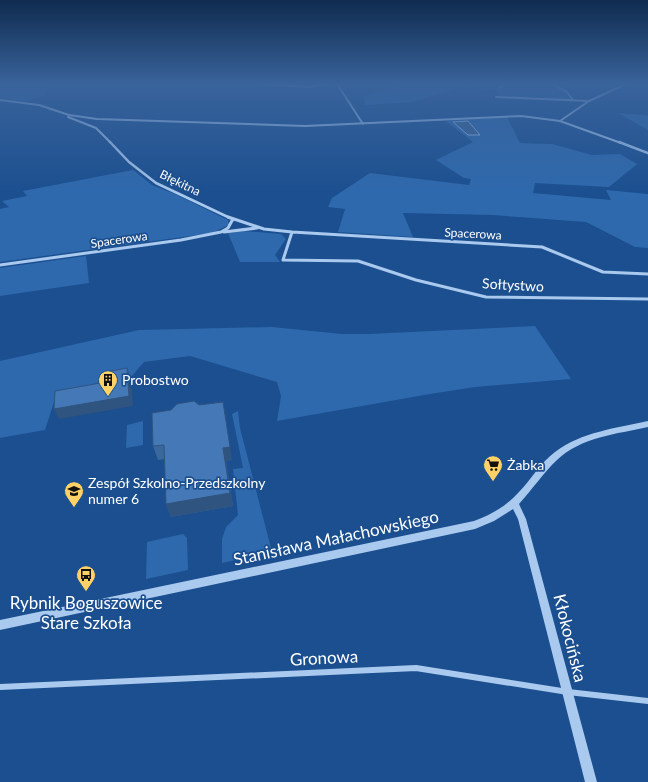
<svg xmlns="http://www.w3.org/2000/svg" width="648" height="782" viewBox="0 0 648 782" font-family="Lato,sans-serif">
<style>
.green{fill:#2e69ad}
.water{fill:#3c6290;stroke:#9cc4f0}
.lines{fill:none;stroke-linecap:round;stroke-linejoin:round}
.stream{stroke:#9cc4f0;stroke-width:2}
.minor-far3{stroke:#a9c9ee;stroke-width:2}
.minor-far2{stroke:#a9c9ee;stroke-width:2.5}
.minor-far1{stroke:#a9c9ee;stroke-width:3}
.minor{stroke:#a9c9ee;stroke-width:6}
.tertiary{fill:#a9c9ee;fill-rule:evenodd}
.wall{fill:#3a679d}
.shaded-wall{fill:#305480}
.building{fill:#4478b7;stroke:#305480}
.labels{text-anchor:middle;stroke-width:3.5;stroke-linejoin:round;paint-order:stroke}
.far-street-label{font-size:12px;fill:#fff;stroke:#1b4f8f}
.street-label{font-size:14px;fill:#fff;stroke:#1b4f8f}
.poi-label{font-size:14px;fill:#fff;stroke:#1b4f8f;text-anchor:start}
.near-street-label{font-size:17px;fill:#fff;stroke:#1b4f8f}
.near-poi-label{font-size:17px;fill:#fff;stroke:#1b4f8f}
</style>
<rect width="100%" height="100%" fill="#1b4f8f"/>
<path class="green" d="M 0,84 L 50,84 L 43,96 L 26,101 L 0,98 Z
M 401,84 L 502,84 L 496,88 L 500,89 L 509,84 L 549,84 L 564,91 L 570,100 L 499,96 L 498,90 L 465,87 L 411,102 L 365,105 L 364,96 Z
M 618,113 L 645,115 L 648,116 L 648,130 Z
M 507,117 L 520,143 L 552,144 L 592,155 L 620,154 L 637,164 L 609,187 L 535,183 L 533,193 L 611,200 L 606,190 L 648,194 L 648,248 L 635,247 L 586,222 L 493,215 L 403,213 L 413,237 L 338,232 L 345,209 L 328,207 L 332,198 L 370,173 L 469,185 L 471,179 L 464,178 L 436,160 L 473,142 L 446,121 Z
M 133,170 L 152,185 L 175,194 L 228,220 L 229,225 L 212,233 L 0,262 L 0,209 L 9,207 L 2,201 L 27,196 L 23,191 Z
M 244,231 L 281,234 L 286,239 L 275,255 L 280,262 L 240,262 L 228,233 Z
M 86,256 L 89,283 L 0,296 L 0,268 Z
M 535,326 L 571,379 L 475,387 L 430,394 L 277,421 L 281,396 L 277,382 L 190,356 L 144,362 L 132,376 L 98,381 L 97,392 L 55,399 L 45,430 L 0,438 L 0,361 L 139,330 L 272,327 L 342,334 L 369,334 Z
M 238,411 L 240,428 L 272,552 L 222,563 L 222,539 L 226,527 L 238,515 L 233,469 L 243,468 L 232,414 Z
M 143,421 L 143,445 L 126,448 L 127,425 Z
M 183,534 L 187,538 L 188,570 L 146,579 L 147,542 Z"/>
<path class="water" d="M 468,121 L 480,135 L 468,135 L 453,122 Z"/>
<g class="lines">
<path class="stream" d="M 551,84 L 566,91 L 573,100
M 499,88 L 506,84"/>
<path class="minor-far3" d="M 258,84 L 309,87 L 329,84
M 337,84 L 363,124
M 496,97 L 589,101
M 0,100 L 39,105 L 69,115 L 97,119 L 305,126 L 521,116 L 560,121 L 621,143
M 69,115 L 68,117 L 96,128 L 111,143
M 560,121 L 589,101 L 626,84"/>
<path class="minor-far2" d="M 110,142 L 129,162 L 156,183 L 230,218
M 619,142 L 648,153"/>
<path class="minor-far1" d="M 228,217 L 264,229 L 292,232 L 283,260 L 358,261 L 416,280 L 486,297 L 648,299
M 224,232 L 257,228
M 292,232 L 542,247 L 603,272 L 648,274
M 0,265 L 181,240 L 221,232 L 228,228 L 233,219"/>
<path class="minor" d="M 0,687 L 416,668 L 568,692 L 648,701"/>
<path class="tertiary" d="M 648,421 L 648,427 C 617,434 581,437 557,460 C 543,473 532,490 519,504 L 526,519 L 597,782 L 585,782 L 518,519 L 513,509 L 494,521 L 475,529 L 0,630 L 0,620 L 474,521 C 491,515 506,506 518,493 C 531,480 540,463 555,452 C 581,432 617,428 648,421 Z"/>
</g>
<path class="wall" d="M 199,405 L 232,460 L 226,461 L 233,506 L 171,517 L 166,504 L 165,459 L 158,460 L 153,446 L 171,410 Z"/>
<path class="shaded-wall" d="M 127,368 L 131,378 L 133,406 L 59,419 L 54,409 L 129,396 Z
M 223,402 L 232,460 L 226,461 L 233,506 L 171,517 L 166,504 L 223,448 Z"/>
<path class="building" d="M 127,368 L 129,396 L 54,409 L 55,391 L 106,382 L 106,372 Z
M 194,401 L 199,405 L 223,402 L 230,447 L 223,448 L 230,493 L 166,504 L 164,445 L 153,446 L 152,413 L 171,410 L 177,404 Z"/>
<linearGradient id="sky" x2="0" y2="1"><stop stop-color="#0f2b4f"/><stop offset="0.43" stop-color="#39639b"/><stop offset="1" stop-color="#39639b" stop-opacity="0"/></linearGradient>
<rect width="648" height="194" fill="url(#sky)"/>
<defs>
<g id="building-pin" transform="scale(1)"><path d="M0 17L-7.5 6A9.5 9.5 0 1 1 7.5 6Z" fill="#ffd166" stroke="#1b4f8f"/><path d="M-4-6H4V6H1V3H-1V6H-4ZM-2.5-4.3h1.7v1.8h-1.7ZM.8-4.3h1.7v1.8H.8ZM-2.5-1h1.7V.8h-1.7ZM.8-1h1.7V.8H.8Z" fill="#111"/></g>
<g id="supermarket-pin" transform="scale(1)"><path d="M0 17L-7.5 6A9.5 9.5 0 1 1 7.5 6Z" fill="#ffd166" stroke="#1b4f8f"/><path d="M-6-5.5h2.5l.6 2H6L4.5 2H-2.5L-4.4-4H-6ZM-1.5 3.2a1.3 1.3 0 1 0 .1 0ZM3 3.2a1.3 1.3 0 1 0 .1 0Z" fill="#111"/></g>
<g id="school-pin" transform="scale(1)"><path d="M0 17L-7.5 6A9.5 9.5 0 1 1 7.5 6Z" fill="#ffd166" stroke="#1b4f8f"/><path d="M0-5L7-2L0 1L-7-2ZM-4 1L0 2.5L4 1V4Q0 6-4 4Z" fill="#111"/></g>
<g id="bus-pin" transform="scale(1)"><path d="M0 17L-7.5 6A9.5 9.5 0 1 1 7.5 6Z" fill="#ffd166" stroke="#1b4f8f"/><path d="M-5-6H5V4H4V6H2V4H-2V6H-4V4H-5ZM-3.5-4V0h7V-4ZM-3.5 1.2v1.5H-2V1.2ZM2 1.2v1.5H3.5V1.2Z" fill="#111"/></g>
</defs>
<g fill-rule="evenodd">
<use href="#building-pin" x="108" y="380"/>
<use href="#supermarket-pin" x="493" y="465"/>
<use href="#school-pin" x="74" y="491"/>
<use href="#bus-pin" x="86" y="575"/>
</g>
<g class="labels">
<g class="far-street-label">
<text transform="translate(180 183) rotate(26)" y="4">Błękitna</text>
<text transform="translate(473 234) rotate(3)" y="4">Spacerowa</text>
<text transform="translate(119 240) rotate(-8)" y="4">Spacerowa</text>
</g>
<g class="street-label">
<text transform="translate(513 285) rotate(3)" y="5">Sołtystwo</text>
</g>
<g class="poi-label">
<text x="122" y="385">Probostwo</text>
<text x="507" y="470">Żabka</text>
<text x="88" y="488">Zespół Szkolno-Przedszkolny<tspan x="88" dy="16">numer 6</tspan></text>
</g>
<g class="near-street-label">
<text transform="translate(336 538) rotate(-12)" y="6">Stanisława Małachowskiego</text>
<text transform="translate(570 638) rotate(76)" y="6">Kłokocińska</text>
<text transform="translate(324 658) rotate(-3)" y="6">Gronowa</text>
</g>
<g class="near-poi-label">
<text x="86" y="609">Rybnik Boguszowice<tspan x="86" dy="20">Stare Szkoła</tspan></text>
</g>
</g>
</svg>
